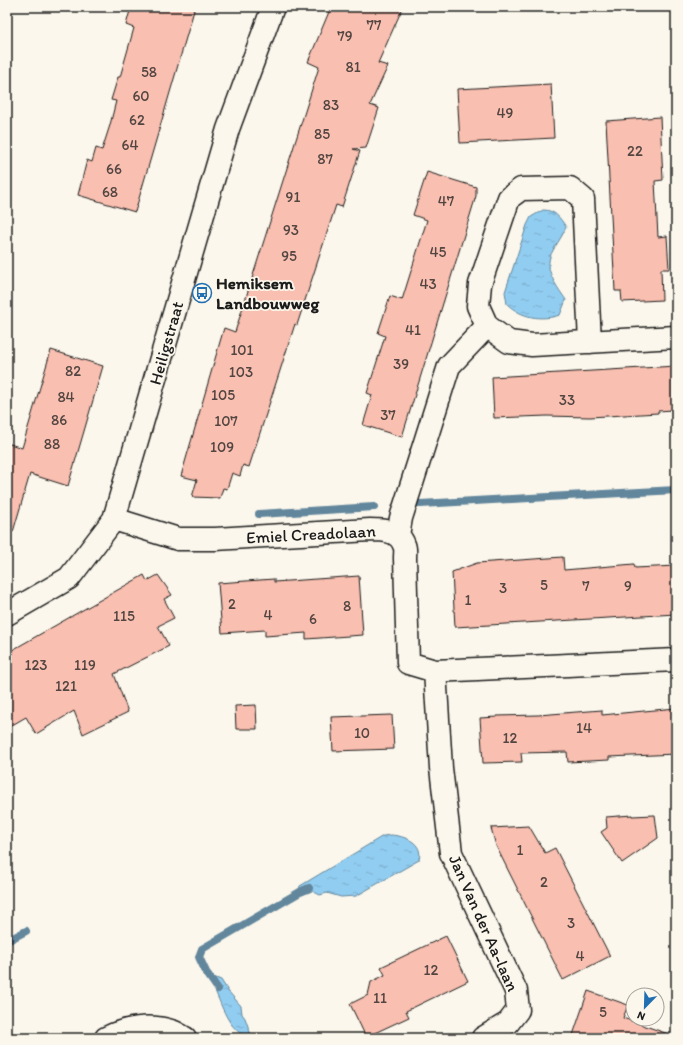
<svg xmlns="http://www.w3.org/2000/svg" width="683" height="1045" viewBox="0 0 683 1045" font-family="Itim,sans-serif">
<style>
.water{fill:url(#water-ripples);stroke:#62869c}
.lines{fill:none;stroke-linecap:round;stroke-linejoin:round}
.stream{stroke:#62869c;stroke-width:8}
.building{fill:#f9bfb0;stroke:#1c1c1c}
.street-casing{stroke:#1c1c1c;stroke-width:25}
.street{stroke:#fbf7ec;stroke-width:22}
.labels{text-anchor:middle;stroke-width:3.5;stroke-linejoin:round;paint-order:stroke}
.number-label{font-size:15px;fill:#534541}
.poi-label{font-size:17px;font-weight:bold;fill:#1c1c1c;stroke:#fbf7ec;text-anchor:start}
.street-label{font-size:17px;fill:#1c1c1c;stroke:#fbf7ec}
</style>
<defs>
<pattern id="water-ripples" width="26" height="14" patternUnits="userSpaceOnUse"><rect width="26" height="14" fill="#91cdf1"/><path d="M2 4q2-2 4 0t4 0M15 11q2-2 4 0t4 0" fill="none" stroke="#7cafce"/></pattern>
</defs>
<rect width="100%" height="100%" fill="#fbf7ec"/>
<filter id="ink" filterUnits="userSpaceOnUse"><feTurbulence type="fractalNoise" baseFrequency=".025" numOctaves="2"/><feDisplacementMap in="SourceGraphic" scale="8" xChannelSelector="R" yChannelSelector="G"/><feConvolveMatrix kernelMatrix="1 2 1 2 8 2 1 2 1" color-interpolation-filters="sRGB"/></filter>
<g filter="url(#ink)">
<path class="water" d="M 543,210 C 555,210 560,218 566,227 C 562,238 553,248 550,257 C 545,272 558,288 566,300 L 560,315 C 541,321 522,318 507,304 L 505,292 L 527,225 L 531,217 Z
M 391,835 C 404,836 424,842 419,860 L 356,896 L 341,897 L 327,893 L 320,895 L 312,891 L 302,895 L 300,894 L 299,890 L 300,886 L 383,836 Z
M 216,978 L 221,980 L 228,991 L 241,1006 L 242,1014 L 245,1018 L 251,1035 L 249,1037 C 230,1032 223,1009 216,993 C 215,988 211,987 210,982 Z"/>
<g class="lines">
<path class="stream" d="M 420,504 L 676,490
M 259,514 L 374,507
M 7,941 L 26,931
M 218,989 L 206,972 L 199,957 L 202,949 L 300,892 L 309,888"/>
</g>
<path class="building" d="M 131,7 L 195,7 L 135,212 L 78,195 L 87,160 L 92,162 L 96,148 L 102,150 L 110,125 L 116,101 L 111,100 L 118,77 L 120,77 L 134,28 L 126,25 Z
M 331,7 L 403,7 L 378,63 L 388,66 L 370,105 L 379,108 L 366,148 L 353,149 L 360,151 L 342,207 L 336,205 L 297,325 L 295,324 L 249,467 L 243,465 L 240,476 L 232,473 L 227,489 L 223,488 L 220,498 L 192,497 L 197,480 L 181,476 L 224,328 L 235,332 L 319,67 L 308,62 Z
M 551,84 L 554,138 L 460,143 L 457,89 Z
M 660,117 L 663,180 L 655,181 L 658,237 L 667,236 L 669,269 L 661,269 L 662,300 L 622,302 L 621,291 L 615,291 L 606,121 Z
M 427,172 L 476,187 L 476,196 L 402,437 L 363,425 L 372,395 L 367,393 L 385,336 L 378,333 L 390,296 L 402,300 L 427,220 L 413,215 Z
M 51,350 L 103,366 L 68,486 L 30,474 L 13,532 L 7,531 L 7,443 L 22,448 Z
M 676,366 L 676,407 L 673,407 L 673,410 L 658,411 L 658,413 L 590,417 L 547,416 L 494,418 L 492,377 Z
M 563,557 L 564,570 L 634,564 L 635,568 L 676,566 L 676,614 L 455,627 L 452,572 L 477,563 Z
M 144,575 L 147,581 L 158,575 L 172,595 L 164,599 L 174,618 L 158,626 L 169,646 L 114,674 L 128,712 L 83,734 L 74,711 L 36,734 L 26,717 L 7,728 L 7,653 Z
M 359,576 L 363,635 L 306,639 L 306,633 L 265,636 L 265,630 L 222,633 L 218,583 L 274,579 L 274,582 Z
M 256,705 L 257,729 L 236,729 L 235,706 Z
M 676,708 L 676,754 L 609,757 L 609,760 L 568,762 L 567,752 L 521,753 L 522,762 L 483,763 L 480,718 L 497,717 L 497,716 L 538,715 L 602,710 L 602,715 Z
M 392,715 L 394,749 L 333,751 L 331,717 Z
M 632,815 L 632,816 L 655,815 L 658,838 L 622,863 L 601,832 L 607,828 L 606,817 Z
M 529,826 L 545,853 L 555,848 L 610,956 L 563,980 L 496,846 L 491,828 Z
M 446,936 L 468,981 L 406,1011 L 409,1017 L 366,1037 L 350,1004 L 368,995 L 371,982 L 385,975 L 381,967 Z
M 588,991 L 628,1005 L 623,1018 L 671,1035 L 670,1038 L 572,1038 Z"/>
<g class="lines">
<g class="street-casing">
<path id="street" d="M 487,326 L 478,306 L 480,284 L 509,198 L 521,189 L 570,188 L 583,199 L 590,342
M 114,519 L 178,539 L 215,539 L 370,530 C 383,530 399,530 404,545 C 406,548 405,554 405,558 L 408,663 L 435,671 L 676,660
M 398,535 L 401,518 L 449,366 L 487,326 L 509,342 L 532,345 L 676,337
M 7,614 L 69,578 L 114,519 L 228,129 L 273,7
M 435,671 L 441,768 L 451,853 L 516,991 L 518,1010 L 508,1023 L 483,1038
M 106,1038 C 125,1028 150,1024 171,1031 C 176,1032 181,1036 185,1038"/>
</g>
<use href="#street" class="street"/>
</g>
</g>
<defs>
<g id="bus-ring" transform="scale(1)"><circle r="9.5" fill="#fbf7ec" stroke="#1f6fb2" stroke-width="1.5"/><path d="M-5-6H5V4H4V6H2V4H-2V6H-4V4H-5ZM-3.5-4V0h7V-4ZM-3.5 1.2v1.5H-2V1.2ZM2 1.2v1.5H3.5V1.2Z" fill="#1f6fb2"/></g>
</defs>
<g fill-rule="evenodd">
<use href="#bus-ring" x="202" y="293"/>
</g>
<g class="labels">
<g class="number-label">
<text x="374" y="30">77</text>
<text x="345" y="41">79</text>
<text x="353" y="72">81</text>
<text x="149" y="77">58</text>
<text x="141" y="101">60</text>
<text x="331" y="110">83</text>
<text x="505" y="118">49</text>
<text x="137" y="125">62</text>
<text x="322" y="139">85</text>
<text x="130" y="150">64</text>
<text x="635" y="156">22</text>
<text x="325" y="164">87</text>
<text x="114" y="174">66</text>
<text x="110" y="197">68</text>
<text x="293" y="202">91</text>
<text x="446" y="206">47</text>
<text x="291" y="235">93</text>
<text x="438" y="257">45</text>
<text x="289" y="261">95</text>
<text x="428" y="289">43</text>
<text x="413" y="335">41</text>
<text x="242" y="355">101</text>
<text x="401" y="369">39</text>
<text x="73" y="376">82</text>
<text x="241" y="377">103</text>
<text x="223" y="400">105</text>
<text x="66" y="402">84</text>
<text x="567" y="405">33</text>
<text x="388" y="420">37</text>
<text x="59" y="425">86</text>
<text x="226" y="426">107</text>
<text x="52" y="449">88</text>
<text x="222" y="452">109</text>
<text x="544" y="590">5</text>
<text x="586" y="591">7</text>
<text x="628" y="591">9</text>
<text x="503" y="593">3</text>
<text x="468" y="605">1</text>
<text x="232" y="609">2</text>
<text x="347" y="611">8</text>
<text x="268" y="620">4</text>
<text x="124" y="621">115</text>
<text x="313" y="624">6</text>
<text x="36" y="670">123</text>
<text x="85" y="670">119</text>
<text x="66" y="691">121</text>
<text x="584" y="733">14</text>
<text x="362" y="738">10</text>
<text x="510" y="743">12</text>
<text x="520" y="855">1</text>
<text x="544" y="887">2</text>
<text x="571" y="928">3</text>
<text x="580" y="961">4</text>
<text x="431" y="975">12</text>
<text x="380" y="1003">11</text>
<text x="603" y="1017">5</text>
</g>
<g class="poi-label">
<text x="216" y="289">Hemiksem<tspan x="216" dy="20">Landbouwweg</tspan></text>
</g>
<g class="street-label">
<text transform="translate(166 343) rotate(-74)" y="6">Heiligstraat</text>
<text transform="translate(311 534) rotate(-3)" y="6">Emiel Creadolaan</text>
<text transform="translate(484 923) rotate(66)" y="6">Jan Van der Aa-laan</text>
</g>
</g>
<rect width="683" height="1045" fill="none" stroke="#fbf7ec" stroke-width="24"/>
<rect x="12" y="12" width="659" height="1021" fill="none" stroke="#1c1c1c" stroke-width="1.5" filter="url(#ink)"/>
<g transform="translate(645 1007) rotate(203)"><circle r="19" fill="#fbf7ec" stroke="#a29f99"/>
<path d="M0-3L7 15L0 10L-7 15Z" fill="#1f6fb2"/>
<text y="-6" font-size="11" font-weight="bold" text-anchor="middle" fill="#1c1c1c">N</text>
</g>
</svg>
